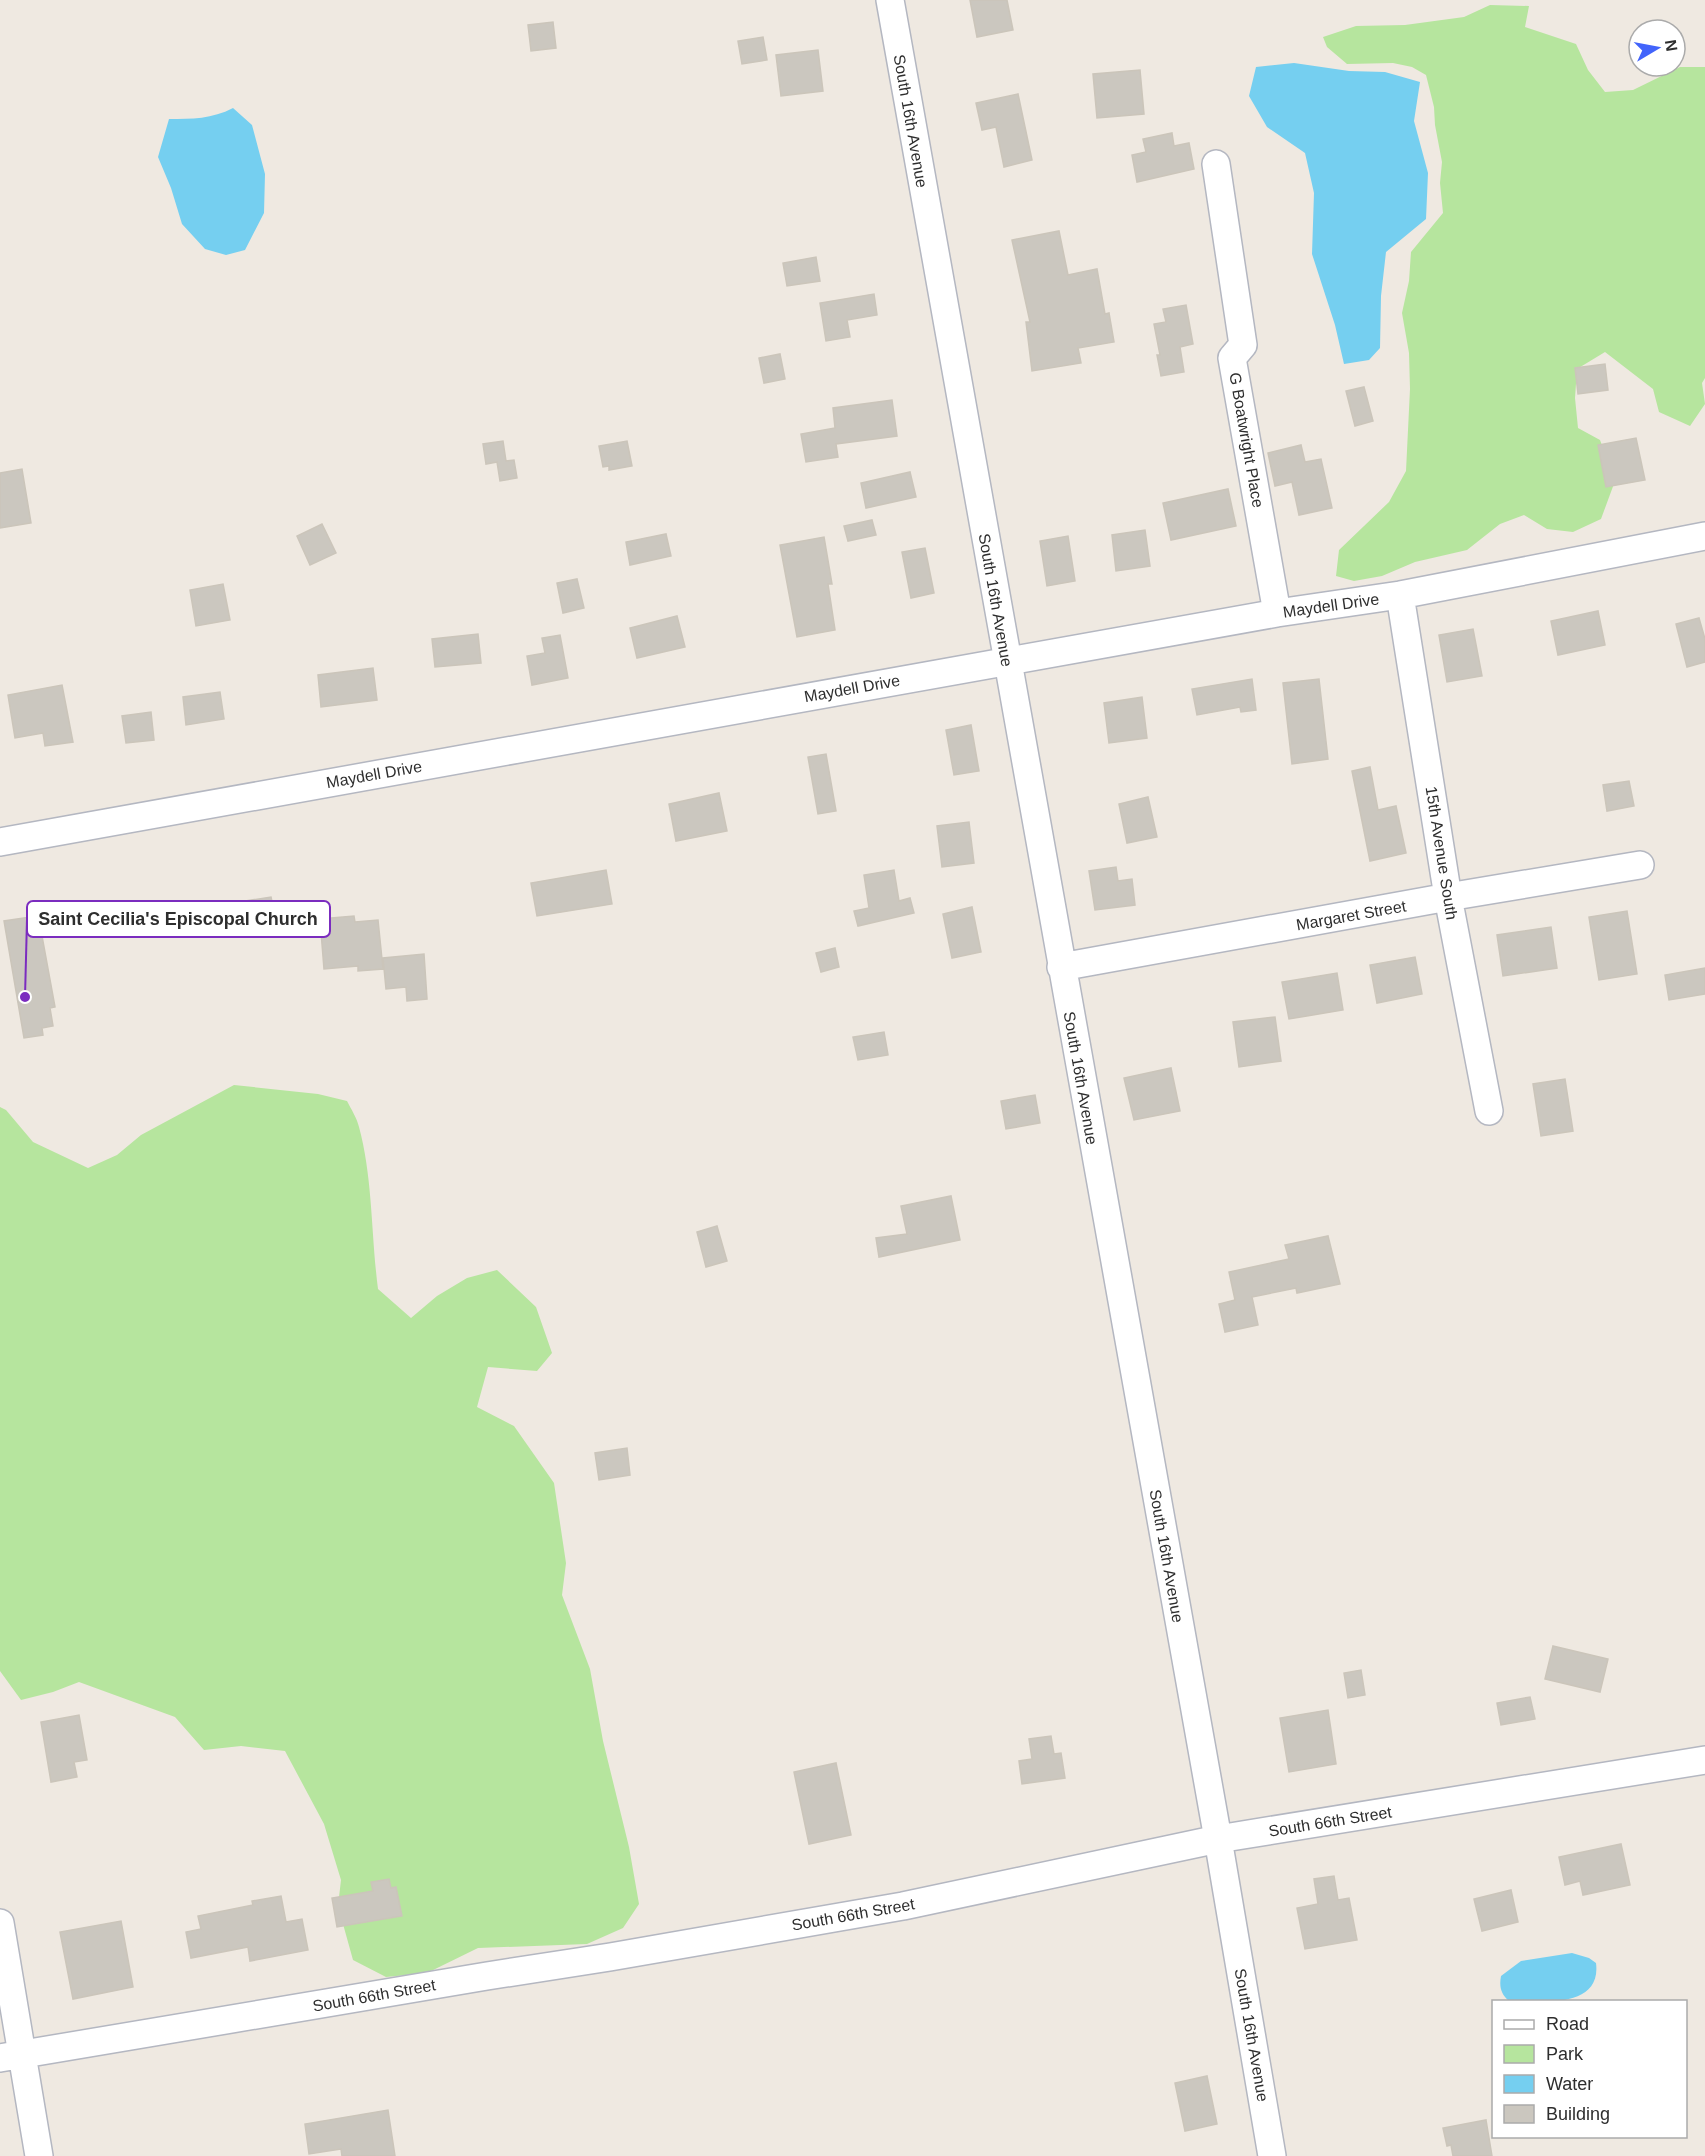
<svg xmlns="http://www.w3.org/2000/svg" width="1705" height="2156" viewBox="0 0 1705 2156" font-family="Helvetica,sans-serif">
<style>
.green{fill:#b6e59e}
.water{fill:#75cff0}
.building{fill:#cbc7bf;stroke:#cbc5ba;stroke-width:1.5}
.lines{fill:none;stroke-linecap:round;stroke-linejoin:round}
.minor-casing{stroke:#b4b7c1;stroke-width:30}
.minor{stroke:#fff;stroke-width:27}
.labels{text-anchor:middle;stroke-width:4.5;stroke-linejoin:round;paint-order:stroke}
.street-label{font-size:16px;fill:#2e2e2e;stroke:#fff}
.leader{fill:none;stroke:#7b2cbf;stroke-width:2}
.callout-dot{fill:#7b2cbf;stroke:#fff;stroke-width:2}
.callout{fill:#fff;stroke:#7b2cbf;stroke-width:2}
.callout-label{font-size:18px;text-anchor:middle;font-weight:bold;fill:#2e2e2e}
</style>
<rect width="100%" height="100%" fill="#efe9e1"/>
<path class="green" d="M 1490,5 L 1529,6 L 1525,27 L 1576,44 L 1588,70 L 1605,92 L 1633,90 L 1680,67 L 1705,67 L 1705,378 L 1702,383 L 1705,404 L 1690,426 L 1659,412 L 1653,389 L 1605,352 L 1577,369 L 1575,398 L 1578,428 L 1600,440 L 1615,481 L 1601,519 L 1573,532 L 1547,529 L 1524,515 L 1500,524 L 1467,550 L 1415,562 L 1382,576 L 1354,581 L 1336,576 L 1339,550 L 1389,502 L 1406,471 L 1410,389 L 1409,353 L 1402,313 L 1409,281 L 1411,252 L 1443,213 L 1440,183 L 1442,162 L 1435,125 L 1434,107 L 1426,75 L 1412,67 L 1393,63 L 1347,64 L 1327,47 L 1323,37 L 1356,26 L 1405,25 L 1464,17 Z
M 234,1085 L 318,1094 L 347,1101 C 351,1109 357,1118 359,1127 C 373,1179 371,1235 378,1289 L 411,1318 L 437,1296 L 467,1278 L 497,1270 L 536,1307 L 552,1353 L 537,1371 L 488,1367 L 477,1407 L 514,1426 L 554,1483 L 566,1563 L 562,1595 L 590,1669 L 603,1741 L 629,1847 L 639,1904 L 623,1928 L 587,1944 L 478,1948 L 427,1973 L 386,1977 L 353,1960 L 338,1906 L 341,1880 L 324,1824 L 285,1751 L 241,1746 L 204,1750 L 175,1717 L 79,1682 L 53,1692 L 21,1700 L 0,1671 L 0,1107 L 6,1110 L 33,1142 L 88,1168 L 117,1155 L 141,1135 Z"/>
<path class="water" d="M 1294,63 L 1349,71 L 1385,72 L 1420,82 L 1414,121 L 1428,173 L 1426,219 L 1386,252 L 1381,296 L 1380,348 L 1369,360 L 1344,364 L 1335,325 L 1312,254 L 1314,193 L 1305,153 L 1267,127 L 1249,96 L 1256,67 Z
M 233,108 L 252,125 L 265,174 L 264,213 L 245,250 L 226,255 L 205,249 L 182,224 L 171,188 L 158,157 L 169,119 C 192,119 212,119 233,108 Z
M 1572,1953 L 1589,1958 L 1596,1963 C 1602,2009 1539,2002 1509,2001 C 1501,1994 1499,1987 1501,1976 L 1521,1961 Z"/>
<path class="building" d="M 970,0 L 1007,0 L 1013,30 L 977,37 Z
M 553,22 L 556,48 L 531,51 L 528,25 Z
M 763,37 L 767,60 L 742,64 L 738,41 Z
M 818,50 L 823,91 L 781,96 L 776,55 Z
M 1140,70 L 1144,114 L 1097,118 L 1093,74 Z
M 1018,94 L 1032,160 L 1004,167 L 996,127 L 982,130 L 976,103 Z
M 1172,133 L 1174,146 L 1189,143 L 1194,169 L 1137,182 L 1132,155 L 1146,152 L 1143,139 Z
M 1059,231 L 1068,275 L 1097,269 L 1105,314 L 1109,313 L 1114,342 L 1078,348 L 1081,363 L 1032,371 L 1026,322 L 1030,322 L 1012,240 Z
M 816,257 L 820,281 L 787,286 L 783,263 Z
M 874,294 L 877,315 L 847,320 L 850,337 L 826,341 L 820,303 Z
M 1186,305 L 1193,344 L 1180,347 L 1184,372 L 1161,376 L 1157,355 L 1160,355 L 1154,324 L 1166,322 L 1163,309 Z
M 780,354 L 785,379 L 764,383 L 759,358 Z
M 1605,364 L 1608,390 L 1578,394 L 1575,368 Z
M 1364,387 L 1373,421 L 1355,426 L 1346,391 Z
M 892,400 L 897,436 L 836,444 L 838,457 L 806,462 L 801,434 L 835,428 L 833,408 Z
M 1636,438 L 1645,480 L 1606,487 L 1598,445 Z
M 503,441 L 506,461 L 514,460 L 517,478 L 500,481 L 497,462 L 486,464 L 483,444 Z
M 627,441 L 632,466 L 609,470 L 609,466 L 603,467 L 599,446 Z
M 1301,445 L 1305,462 L 1321,459 L 1332,508 L 1299,515 L 1292,482 L 1275,486 L 1268,453 Z
M 22,469 L 31,523 L 0,528 L 0,473 Z
M 910,472 L 916,497 L 866,508 L 861,483 Z
M 1228,489 L 1236,526 L 1171,540 L 1163,503 Z
M 872,520 L 876,535 L 848,541 L 844,526 Z
M 322,524 L 336,553 L 310,565 L 297,536 Z
M 1145,530 L 1150,566 L 1116,571 L 1112,535 Z
M 666,534 L 671,556 L 630,565 L 626,542 Z
M 1068,536 L 1075,581 L 1047,586 L 1040,541 Z
M 824,537 L 832,584 L 828,584 L 835,630 L 797,637 L 780,545 Z
M 925,548 L 934,593 L 911,598 L 902,552 Z
M 577,579 L 584,608 L 563,613 L 557,583 Z
M 223,584 L 230,620 L 196,626 L 190,590 Z
M 1598,611 L 1605,645 L 1558,655 L 1551,621 Z
M 677,616 L 685,647 L 637,658 L 630,628 Z
M 1699,618 L 1705,639 L 1705,662 L 1687,667 L 1676,624 Z
M 1473,629 L 1482,676 L 1447,682 L 1439,635 Z
M 478,634 L 481,663 L 435,667 L 432,639 Z
M 560,635 L 568,678 L 532,685 L 527,656 L 545,653 L 542,638 Z
M 373,668 L 377,700 L 321,707 L 318,675 Z
M 1252,679 L 1256,710 L 1241,712 L 1240,707 L 1197,715 L 1192,689 Z
M 1319,679 L 1328,759 L 1292,764 L 1283,683 Z
M 62,685 L 73,742 L 45,746 L 43,733 L 15,738 L 8,695 Z
M 220,692 L 224,719 L 186,725 L 183,697 Z
M 1142,697 L 1147,738 L 1109,743 L 1104,703 Z
M 151,712 L 154,740 L 126,743 L 122,716 Z
M 971,725 L 979,771 L 954,775 L 946,730 Z
M 826,754 L 836,811 L 818,814 L 808,757 Z
M 1370,767 L 1378,810 L 1396,806 L 1406,853 L 1370,861 L 1352,771 Z
M 1629,781 L 1634,806 L 1607,811 L 1603,785 Z
M 719,793 L 727,831 L 676,841 L 669,804 Z
M 1148,797 L 1157,837 L 1127,843 L 1119,804 Z
M 969,822 L 974,863 L 942,867 L 937,826 Z
M 1116,867 L 1118,881 L 1132,879 L 1135,905 L 1095,910 L 1089,871 Z
M 606,870 L 612,904 L 537,916 L 531,883 Z
M 894,870 L 899,901 L 910,898 L 914,913 L 858,926 L 854,911 L 869,908 L 864,875 Z
M 271,897 L 277,926 L 212,937 L 207,907 Z
M 972,907 L 981,952 L 952,958 L 943,914 Z
M 1627,911 L 1637,974 L 1599,980 L 1589,917 Z
M 354,916 L 355,922 L 378,920 L 383,969 L 358,971 L 358,966 L 324,969 L 320,919 Z
M 30,917 L 31,926 L 40,925 L 55,1007 L 50,1008 L 53,1026 L 42,1028 L 43,1035 L 24,1038 L 4,921 Z
M 1551,927 L 1557,968 L 1503,976 L 1497,935 Z
M 835,948 L 839,967 L 821,972 L 816,953 Z
M 424,954 L 427,999 L 407,1001 L 406,987 L 386,989 L 383,958 Z
M 1415,957 L 1422,994 L 1377,1003 L 1370,965 Z
M 1705,968 L 1705,994 L 1669,1000 L 1665,975 Z
M 1337,973 L 1343,1010 L 1289,1019 L 1282,982 Z
M 1275,1017 L 1281,1061 L 1239,1067 L 1233,1022 Z
M 884,1032 L 888,1055 L 858,1060 L 853,1037 Z
M 1171,1068 L 1180,1111 L 1134,1120 L 1124,1078 Z
M 1565,1079 L 1573,1131 L 1541,1136 L 1533,1084 Z
M 1035,1095 L 1040,1123 L 1006,1129 L 1001,1101 Z
M 951,1196 L 960,1240 L 879,1257 L 876,1238 L 907,1234 L 901,1206 Z
M 717,1226 L 727,1261 L 706,1267 L 697,1232 Z
M 1328,1236 L 1340,1284 L 1297,1293 L 1296,1288 L 1252,1297 L 1258,1325 L 1225,1332 L 1219,1304 L 1235,1300 L 1229,1272 L 1289,1259 L 1285,1245 Z
M 627,1448 L 630,1475 L 599,1480 L 595,1453 Z
M 1553,1646 L 1608,1659 L 1600,1692 L 1545,1679 Z
M 1361,1670 L 1365,1695 L 1348,1698 L 1344,1673 Z
M 1530,1697 L 1535,1719 L 1501,1725 L 1497,1703 Z
M 1328,1710 L 1336,1764 L 1289,1772 L 1280,1718 Z
M 79,1715 L 87,1760 L 74,1762 L 77,1777 L 51,1782 L 41,1722 Z
M 1051,1736 L 1054,1754 L 1061,1753 L 1065,1778 L 1022,1784 L 1019,1761 L 1032,1759 L 1029,1739 Z
M 836,1763 L 851,1835 L 809,1844 L 794,1772 Z
M 1621,1844 L 1630,1885 L 1583,1895 L 1580,1881 L 1565,1885 L 1559,1857 Z
M 1334,1876 L 1338,1900 L 1349,1898 L 1357,1940 L 1305,1949 L 1297,1908 L 1318,1904 L 1314,1879 Z
M 389,1879 L 391,1888 L 396,1887 L 402,1916 L 337,1927 L 332,1898 L 373,1891 L 371,1882 Z
M 1511,1890 L 1518,1922 L 1482,1931 L 1474,1899 Z
M 281,1896 L 286,1922 L 302,1919 L 308,1950 L 250,1961 L 248,1947 L 191,1958 L 186,1932 L 201,1929 L 198,1916 L 253,1905 L 252,1901 Z
M 121,1921 L 133,1987 L 73,1999 L 60,1932 Z
M 1207,2076 L 1217,2124 L 1185,2131 L 1175,2083 Z
M 388,2110 L 395,2156 L 342,2156 L 341,2149 L 309,2154 L 305,2124 Z
M 1486,2120 L 1492,2156 L 1453,2156 L 1451,2145 L 1447,2146 L 1443,2128 Z"/>
<g class="lines">
<g class="minor-casing">
<path id="minor" d="M 890,0 L 1218,1839 L 1272,2156
M 1216,164 L 1243,345 L 1232,358 L 1277,613
M 1400,595 L 1448,897 L 1489,1111
M 0,842 L 1277,613 L 1400,595 L 1705,536
M 1061,967 L 1448,897 L 1640,865
M 0,1923 L 39,2156
M 0,2058 L 487,1976 L 610,1957 L 903,1906 L 1218,1839 L 1705,1760"/>
</g>
<use href="#minor" class="minor"/>
</g>
<g class="labels">
<g class="street-label">
<text transform="translate(911 121) rotate(80)" y="6">South 16th Avenue</text>
<text transform="translate(1247 440) rotate(80)" y="6">G Boatwright Place</text>
<text transform="translate(996 600) rotate(80)" y="6">South 16th Avenue</text>
<text transform="translate(1331 605) rotate(-8)" y="6">Maydell Drive</text>
<text transform="translate(852 688) rotate(-10)" y="6">Maydell Drive</text>
<text transform="translate(374 774) rotate(-10)" y="6">Maydell Drive</text>
<text transform="translate(1442 853) rotate(81)" y="6">15th Avenue South</text>
<text transform="translate(1351 915) rotate(-10)" y="6">Margaret Street</text>
<text transform="translate(1081 1078) rotate(80)" y="6">South 16th Avenue</text>
<text transform="translate(1167 1556) rotate(80)" y="6">South 16th Avenue</text>
<text transform="translate(1330 1821) rotate(-9)" y="6">South 66th Street</text>
<text transform="translate(853 1914) rotate(-10)" y="6">South 66th Street</text>
<text transform="translate(374 1995) rotate(-10)" y="6">South 66th Street</text>
<text transform="translate(1252 2035) rotate(80)" y="6">South 16th Avenue</text>
</g>
</g>
<path class="leader" d="M25 997L27 919"/>
<circle class="callout-dot" cx="25" cy="997" r="6"/>
<rect class="callout" x="27" y="901" width="303" height="36" rx="6"/>
<g class="callout-label">
<text x="178" y="925">Saint Cecilia's Episcopal Church</text>
</g>
<rect x="1492" y="2000" width="195" height="138" fill="#ffffff" stroke="#ababab" stroke-width="1.5"/>
<rect x="1504" y="2020" width="30" height="9" fill="#ffffff" stroke="#ababab" stroke-width="1.5"/>
<text x="1546" y="2030" font-size="18" fill="#2e2e2e">Road</text>
<rect x="1504" y="2045" width="30" height="18" fill="#b6e59e" stroke="#ababab" stroke-width="1.5"/>
<text x="1546" y="2060" font-size="18" fill="#2e2e2e">Park</text>
<rect x="1504" y="2075" width="30" height="18" fill="#75cff0" stroke="#ababab" stroke-width="1.5"/>
<text x="1546" y="2090" font-size="18" fill="#2e2e2e">Water</text>
<rect x="1504" y="2105" width="30" height="18" fill="#cbc7bf" stroke="#ababab" stroke-width="1.5"/>
<text x="1546" y="2120" font-size="18" fill="#2e2e2e">Building</text>
<g transform="translate(1657 48) rotate(80)"><circle r="28" fill="#ffffff" stroke="#ababab" stroke-width="1.5"/>
<path d="M0-4.5L10 22L0 15L-10 22Z" fill="#4264fb"/>
<text y="-9" font-size="16" font-weight="bold" text-anchor="middle" fill="#2e2e2e">N</text>
</g>
</svg>
